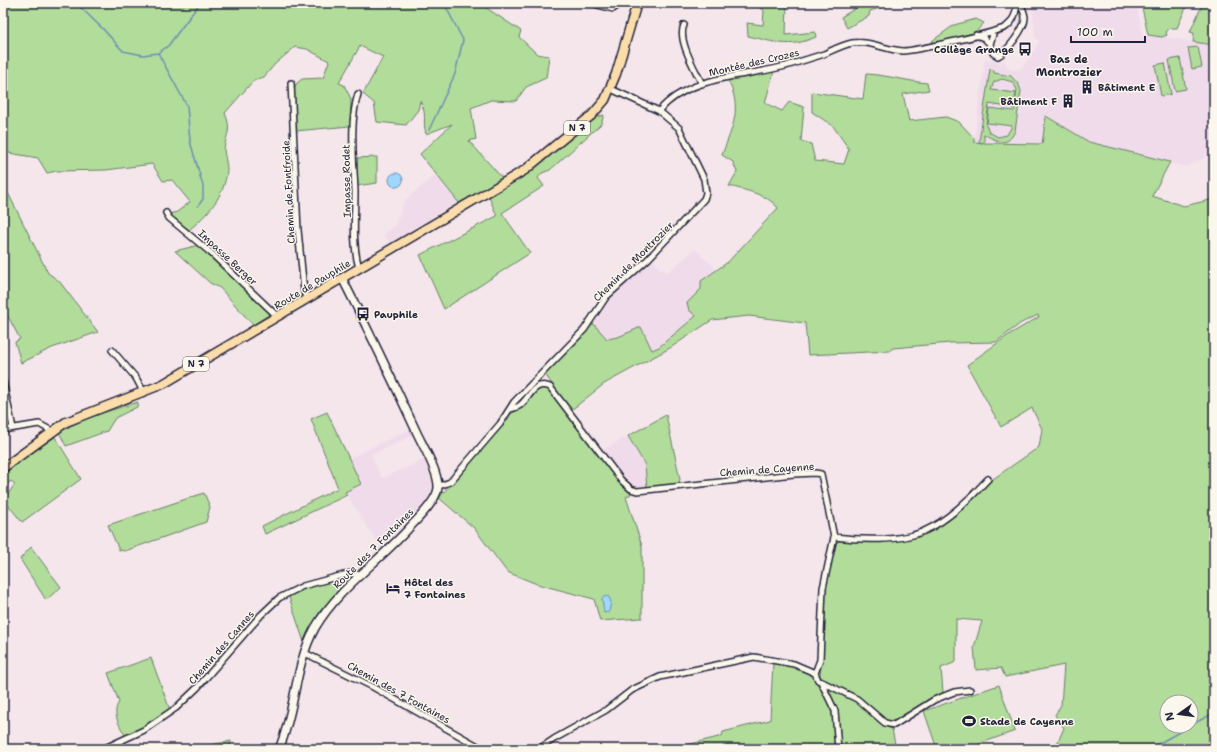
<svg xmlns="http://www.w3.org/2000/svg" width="1217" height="752" viewBox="0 0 1217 752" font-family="'Shantell Sans',sans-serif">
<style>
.built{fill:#f0dbeb}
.green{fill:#b1dc9a;stroke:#6a7f6a;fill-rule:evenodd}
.water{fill:#9fd7ff;stroke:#6d8fb1}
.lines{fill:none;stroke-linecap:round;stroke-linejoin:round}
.stream{stroke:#6d8fb1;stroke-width:1.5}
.street-casing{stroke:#22223b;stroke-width:8}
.secondary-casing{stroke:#22223b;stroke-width:10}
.primary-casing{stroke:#22223b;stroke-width:11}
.street{stroke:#fbf7ec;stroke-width:5}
.secondary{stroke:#fbf7ec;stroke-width:7}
.primary{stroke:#faddab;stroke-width:8}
.labels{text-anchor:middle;stroke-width:3;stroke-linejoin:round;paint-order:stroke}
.shield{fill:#fbf7ec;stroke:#636270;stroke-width:1}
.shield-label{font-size:9px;font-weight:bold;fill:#22223b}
.poi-label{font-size:10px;font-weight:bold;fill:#22223b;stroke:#fbf7ec;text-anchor:start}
.street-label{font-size:10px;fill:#22223b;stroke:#fbf7ec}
.neighbourhood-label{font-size:11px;font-weight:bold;fill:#22223b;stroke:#fbf7ec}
</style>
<rect width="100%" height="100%" fill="#f4e6eb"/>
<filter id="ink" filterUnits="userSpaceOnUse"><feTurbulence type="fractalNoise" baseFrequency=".025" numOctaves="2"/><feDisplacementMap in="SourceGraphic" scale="8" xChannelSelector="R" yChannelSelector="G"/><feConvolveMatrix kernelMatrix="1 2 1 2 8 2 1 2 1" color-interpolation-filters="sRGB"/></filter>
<g filter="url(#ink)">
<path class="built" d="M 1032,3 L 1136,3 L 1143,36 L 1157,36 L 1214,45 L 1214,152 L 1186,167 L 1089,142 L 1047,116 L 1043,144 L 974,142 L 985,59 L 1005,62 L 1008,68 L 1013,70 L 1022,68 L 1039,42 L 1035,36 Z
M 436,174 L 459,203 L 390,243 L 384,235 L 395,225 L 405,200 Z
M 695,249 L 717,270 L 701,281 L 701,289 L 687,303 L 696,316 L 659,347 L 652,351 L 641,327 L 618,337 L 607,339 L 592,322 L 607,300 L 651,259 L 660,269 L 668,272 Z
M 411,429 L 414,435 L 371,455 L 382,478 L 426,459 L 434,477 L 435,490 L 412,522 L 382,550 L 345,492 L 361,484 L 349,458 Z
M 628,436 L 645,465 L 647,488 L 634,488 L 629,485 L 601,451 Z"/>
<path class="green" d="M 3,3 L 479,3 L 521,31 L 519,37 L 537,54 L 549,56 L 546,78 L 526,87 L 516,101 L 491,100 L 471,108 L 476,139 L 469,141 L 503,179 L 459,203 L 420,154 L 452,124 L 426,134 C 422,120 428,115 420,101 L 418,110 L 406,125 L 377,122 L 374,103 L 363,94 L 383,57 L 360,46 L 339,83 L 344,85 L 351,99 L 350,126 L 295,131 L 294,92 L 296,84 L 302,79 L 323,78 L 329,61 L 307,49 L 295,47 L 275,64 L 264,77 L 254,80 L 225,113 C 232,131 227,131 224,149 C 224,153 227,163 227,170 C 225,196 208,214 189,230 L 169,214 L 177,212 L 190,202 L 172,180 L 163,181 L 152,164 L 106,170 L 57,171 L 47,173 L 38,158 L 9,153 L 3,149 Z
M 751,3 L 787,3 L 786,35 L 815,32 L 816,37 C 788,49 776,42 748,36 L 747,23 L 763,25 L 764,10 Z
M 859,3 L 897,3 L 870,11 L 869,16 L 847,28 L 841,17 L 856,8 Z
M 1141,3 L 1188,3 L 1177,28 L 1170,28 L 1166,32 L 1167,35 L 1162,37 L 1148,35 Z
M 1203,3 L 1214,3 L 1214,45 L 1193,42 L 1194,33 L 1190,32 Z
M 976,19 L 984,23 L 975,33 L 933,44 L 932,41 L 954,25 Z
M 1198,47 L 1202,67 L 1192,69 L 1188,48 Z
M 1180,58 L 1186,89 L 1175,91 L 1169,60 Z
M 1165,63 L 1171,94 L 1161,96 L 1155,65 Z
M 990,69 L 994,70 L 994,73 L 1011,76 L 1019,85 L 1021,91 L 1015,131 C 1006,150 997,139 984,135 L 984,143 L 1042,144 L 1046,116 L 1089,142 L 1170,162 L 1152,196 L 1184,206 L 1214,199 L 1214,749 L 1050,749 L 1056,746 L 1064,728 L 1055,715 L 1061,705 L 1064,665 L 1005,677 L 1001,668 L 976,670 L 974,647 L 982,621 L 956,619 L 956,662 L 941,668 L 943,692 L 900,721 L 891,723 L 886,721 L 850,692 L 823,681 L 820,678 L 826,587 L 833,547 L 839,541 L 901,539 L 928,533 L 956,513 L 993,479 L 1039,447 L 1042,429 L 1032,408 L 1001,427 L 967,365 L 1010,334 L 1039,317 L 1038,315 L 1021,323 L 996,342 L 950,343 L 893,348 L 889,351 L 808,355 L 805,323 L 749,316 L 712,320 L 670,348 L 604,384 L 570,411 L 545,374 L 585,333 L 592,322 L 607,339 L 618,337 L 641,327 L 652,350 L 659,347 L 696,316 L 689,310 L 687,303 L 701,289 L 701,281 L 728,262 L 778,208 C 769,195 745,190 729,186 L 737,172 L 733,162 L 722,155 C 733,125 743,109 727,78 L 774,71 L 765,103 L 782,111 L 789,102 L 804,107 L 801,141 L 811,144 L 815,161 L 844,164 L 849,149 L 833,126 L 812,112 L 812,92 L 863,99 L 866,74 C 887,75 906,81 927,83 L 929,90 L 903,94 L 909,121 L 946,117 L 959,122 L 974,138 L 974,142 L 983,143 L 979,142 ZM 1002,79 L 1013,82 L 1017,90 L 1014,111 L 989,108 L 987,123 L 1012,126 L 1007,135 L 998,137 L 989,132 L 986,125 L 989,104 L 1014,108 L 1016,93 L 991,90 L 994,82 ZM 1167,702 L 1191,702 L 1191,726 L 1167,726 Z
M 604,115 L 601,124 L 550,170 L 542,173 L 538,178 L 544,186 L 502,213 L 530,253 L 444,309 L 420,255 L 497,216 L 489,197 C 528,173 562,146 597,117 Z
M 377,157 L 377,183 L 356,186 L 357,158 Z
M 3,183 L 48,273 L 59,281 L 98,332 L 52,348 L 21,363 L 15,342 L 20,339 L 3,307 L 3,294 L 6,293 L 3,286 Z
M 199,245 L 269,311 L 270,314 L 253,325 L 220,288 L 210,283 L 175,251 Z
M 541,388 L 548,388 L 552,392 L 621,485 L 631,494 L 626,497 L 642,546 L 642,618 L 600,621 L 594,599 L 537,584 L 507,572 L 474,528 L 439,498 L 508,416 C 512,412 517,412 521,408 C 530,402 529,394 541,388 Z
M 138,402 L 137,407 L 115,418 L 107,431 L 66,446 L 59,432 L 89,417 Z
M 327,412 L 361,484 L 345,492 L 347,495 L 265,534 L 262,526 L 338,488 L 311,419 Z
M 666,415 L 680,479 L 679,483 L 676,484 L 647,488 L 645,465 L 628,436 Z
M 55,437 L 81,479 L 22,522 L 4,500 L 15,484 L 11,481 L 3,488 L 3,473 Z
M 204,493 L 210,507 L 206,522 L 125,551 L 119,550 L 108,525 Z
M 31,547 L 61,587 L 46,600 L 20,559 Z
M 351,575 L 352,578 L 320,611 L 304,642 L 288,594 Z
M 151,658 L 170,710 L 158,720 L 126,737 C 120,726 111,714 119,702 L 108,673 Z
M 773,662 L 796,667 L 811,673 L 828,702 L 832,712 L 835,749 L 671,749 L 722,736 L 723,732 L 770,720 Z
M 999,685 L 1015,731 L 965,749 L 937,749 L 924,711 Z
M 828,688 L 853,699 L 884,726 L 892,729 L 896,749 L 840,749 L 838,723 Z
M 231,741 L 230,749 L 189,749 Z"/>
<path class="water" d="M389 180a7 7 0 1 1 14 0a7 7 0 1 1-14 0Z
M 607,596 L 609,597 L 611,602 L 609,612 L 604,613 L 602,598 Z"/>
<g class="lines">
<path class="stream" d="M 76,3 L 103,29 L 123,51 L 143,55 L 158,53 L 168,46 L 200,3
M 158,53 L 187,106 L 190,141 L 203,186 L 203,199 L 198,206
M 429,130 L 455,74 L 463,40 L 444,3
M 1191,725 L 1214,713
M 1149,749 L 1190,726"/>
<g class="street-casing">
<path id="street" d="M 590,3 L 613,9 L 622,3
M 684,25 C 677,40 695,69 702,84
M 994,31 L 990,44 L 993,53 L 998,56 C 1007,52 1025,28 1025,18 C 1025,13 1022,8 1020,3
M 976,35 L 984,38 L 990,44
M 291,83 L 298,230 L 304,291 L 306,299
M 358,94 C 349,122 354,162 355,192 C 355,216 352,244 359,268
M 659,111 C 689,75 745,77 786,66 C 798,62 811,58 824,54 C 833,50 842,45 852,43 C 869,40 885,50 903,51 C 914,51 998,32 1006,27 C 1014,21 1016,13 1017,3
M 166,213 L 169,218 L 211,253 L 277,316
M 112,350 L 136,378 L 144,393
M 3,381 L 13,428
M 510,409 C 513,408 516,408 519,406 C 530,399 533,380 550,387 L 621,480 L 631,489 L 637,491 L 794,474 L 815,473 L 821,474 L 834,537 L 823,588 L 820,660 L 815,673 L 818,680 L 857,699 L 885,723 L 894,725 L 934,700 L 954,692 L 970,690
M 3,430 L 39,424 L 52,431
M 439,486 L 450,482 L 500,424 L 514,402 L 584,330 L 606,297 L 648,259 L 704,199 L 706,193 L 704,179 L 679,128 L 659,111 L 611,89
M 834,537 C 859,540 901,542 924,531 C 946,522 972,497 988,479
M 305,653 L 373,687 L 483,749
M 822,684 L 835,711 L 838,749
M 103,749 L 144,730 L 176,708 L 197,688 L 261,615 L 279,598 L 303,586 L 351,573 L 359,575
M 539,749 L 554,739 L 606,710 L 632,690 L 660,677 L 754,657 L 794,664 L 815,673"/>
</g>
<g class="secondary-casing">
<path id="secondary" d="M 279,749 C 296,710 294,666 315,628 C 339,587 379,562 410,527 C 418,519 439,498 438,486 C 438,471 423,446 417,433 C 393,381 368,329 342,278"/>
</g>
<g class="primary-casing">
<path id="primary" d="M 3,468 L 66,422 L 163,384 L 525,170 L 592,115 L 605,100 L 616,74 L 637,3"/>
</g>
<use href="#street" class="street"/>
<use href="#secondary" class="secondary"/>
<use href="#primary" class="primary"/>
</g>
</g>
<defs>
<g id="bus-bare" transform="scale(1.08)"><path d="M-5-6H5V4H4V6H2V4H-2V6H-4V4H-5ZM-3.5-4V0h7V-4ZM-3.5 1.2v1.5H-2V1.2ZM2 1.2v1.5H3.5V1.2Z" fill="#22223b" stroke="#fbf7ec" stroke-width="2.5" paint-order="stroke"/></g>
<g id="building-bare" transform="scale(1.08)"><path d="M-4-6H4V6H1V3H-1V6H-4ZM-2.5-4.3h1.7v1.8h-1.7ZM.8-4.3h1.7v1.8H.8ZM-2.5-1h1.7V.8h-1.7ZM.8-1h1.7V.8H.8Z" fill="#22223b" stroke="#fbf7ec" stroke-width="2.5" paint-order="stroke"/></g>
<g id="hotel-bare" transform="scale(1.08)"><path d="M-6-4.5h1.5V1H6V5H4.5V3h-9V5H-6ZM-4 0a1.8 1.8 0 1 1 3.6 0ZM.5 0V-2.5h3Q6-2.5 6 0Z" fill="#22223b" stroke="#fbf7ec" stroke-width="2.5" paint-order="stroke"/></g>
<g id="stadium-bare" transform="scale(1.08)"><path d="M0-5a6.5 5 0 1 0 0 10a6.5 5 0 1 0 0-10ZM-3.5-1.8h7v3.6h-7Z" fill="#22223b" stroke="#fbf7ec" stroke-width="2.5" paint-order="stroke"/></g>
</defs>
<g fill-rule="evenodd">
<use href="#bus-bare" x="1025" y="49"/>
<use href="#building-bare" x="1087" y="87"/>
<use href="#building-bare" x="1068" y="101"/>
<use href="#bus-bare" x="363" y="314"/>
<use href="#hotel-bare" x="393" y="588"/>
<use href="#stadium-bare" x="969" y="721"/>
</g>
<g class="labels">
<g class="shield">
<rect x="564" y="121" width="26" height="14" rx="3"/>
<rect x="183" y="357" width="26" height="14" rx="3"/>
</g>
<g class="shield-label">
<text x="577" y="131">N 7</text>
<text x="196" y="367">N 7</text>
</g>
<g class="poi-label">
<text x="1014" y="53" text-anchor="end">Collège Grange</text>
<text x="1098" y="91">Bâtiment E</text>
<text x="1057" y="105" text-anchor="end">Bâtiment F</text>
<text x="374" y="318">Pauphile</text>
<text x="404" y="586">Hôtel des<tspan x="404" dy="12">7 Fontaines</tspan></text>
<text x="980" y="725">Stade de Cayenne</text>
</g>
<g class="street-label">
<text transform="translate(754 62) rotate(-13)" y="4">Montée des Crozes</text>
<text transform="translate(346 181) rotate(-91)" y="4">Impasse Rodet</text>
<text transform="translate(288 192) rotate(-93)" y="4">Chemin de Fontfroide</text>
<text transform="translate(228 257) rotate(43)" y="4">Impasse Berger</text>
<text transform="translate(633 261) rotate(-45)" y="4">Chemin de Montrozier</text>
<text transform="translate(312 284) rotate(-31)" y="4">Route de Pauphile</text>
<text transform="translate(767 469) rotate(-4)" y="4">Chemin de Cayenne</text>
<text transform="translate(373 548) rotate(-45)" y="4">Route des 7 Fontaines</text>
<text transform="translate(221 647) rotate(-49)" y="4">Chemin des Cannes</text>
<text transform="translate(399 692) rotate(29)" y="4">Chemin des 7 Fontaines</text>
</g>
<g class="neighbourhood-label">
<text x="1069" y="63">Bas de<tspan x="1069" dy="13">Montrozier</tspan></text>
</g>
</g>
<rect width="1217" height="752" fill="none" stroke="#fbf7ec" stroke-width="16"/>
<rect x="8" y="8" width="1201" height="736" fill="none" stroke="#22223b" stroke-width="1.5" filter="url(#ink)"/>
<g transform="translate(1179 714) rotate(256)"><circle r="19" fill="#fbf7ec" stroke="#a4a2a5"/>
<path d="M0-3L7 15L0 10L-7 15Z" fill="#22223b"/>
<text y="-6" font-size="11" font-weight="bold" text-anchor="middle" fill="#22223b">N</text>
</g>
<path d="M1071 36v6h74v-6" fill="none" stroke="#22223b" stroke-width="2"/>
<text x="1077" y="36" font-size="12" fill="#22223b" stroke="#fbf7ec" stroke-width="3" paint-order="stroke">100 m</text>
</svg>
